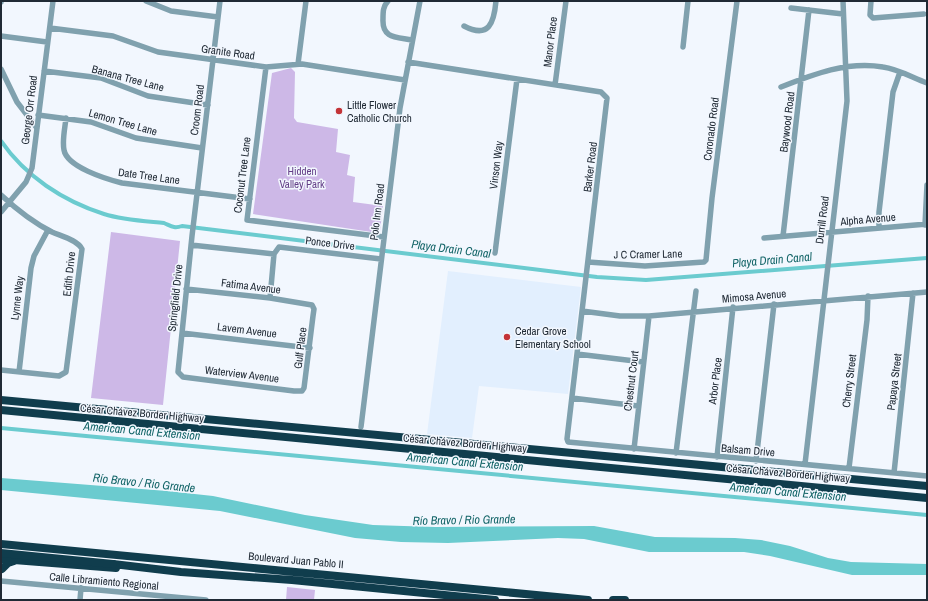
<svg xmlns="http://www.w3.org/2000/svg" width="928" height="601" viewBox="0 0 928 601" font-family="'Archivo Narrow',sans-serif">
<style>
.built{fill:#e2effe}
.green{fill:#cdb8e7}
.water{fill:#6bcbcf}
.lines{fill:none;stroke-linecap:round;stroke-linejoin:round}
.canal{stroke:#6bcbcf;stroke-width:4}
.minor{stroke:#80a1ae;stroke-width:5.5}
.highway{stroke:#103d4d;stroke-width:8}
.highway-bridge{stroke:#103d4d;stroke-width:8}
.poi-dot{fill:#c33337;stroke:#f2f7fe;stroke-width:1.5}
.labels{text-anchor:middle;stroke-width:3;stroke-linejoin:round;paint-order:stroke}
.street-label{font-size:11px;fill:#202a35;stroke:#f2f7fe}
.poi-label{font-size:11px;fill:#202a35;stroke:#f2f7fe;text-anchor:start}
.park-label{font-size:11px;fill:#633e87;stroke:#f2f7fe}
.water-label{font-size:12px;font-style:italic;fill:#126467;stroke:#f2f7fe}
</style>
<rect width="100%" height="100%" fill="#f2f7fe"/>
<path class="built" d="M 448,271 L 581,287 L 568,394 L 479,386 L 472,438 L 427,434 Z"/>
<path class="green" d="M 291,68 L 295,72 L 294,118 L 297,122 L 338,129 L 336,152 L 350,155 L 347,175 L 355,177 L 353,202 L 383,206 L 380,231 L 378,233 L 253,214 L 272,73 Z
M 111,232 L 180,241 L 163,405 L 91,398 Z
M 287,587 L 315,590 L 314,600 L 286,600 Z"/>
<path class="water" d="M 1,478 L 167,491 L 213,496 L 305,515 L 373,525 L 435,527 L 594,526 L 655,537 L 735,538 L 761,540 L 790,546 L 828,558 L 851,562 L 927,564 L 927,575 L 852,575 L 770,556 L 744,552 L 649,552 L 584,539 L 558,538 L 448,543 L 401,542 L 355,538 L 220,511 L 1,490 Z"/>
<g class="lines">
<path class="canal" d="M 1,141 C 25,176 63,201 104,214 C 123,220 144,221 164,223 C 171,226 174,229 182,226 L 597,277 L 646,280 L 927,258
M 1,428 L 927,515"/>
<path class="minor" d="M 146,1 L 171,11 L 218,17
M 388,1 C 383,6 383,12 383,19 C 382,39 397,37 412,40
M 871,1 L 870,15 L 873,18 L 924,14
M 1,2 L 1,1
M 791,8 L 843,14
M 464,26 C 489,39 494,23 496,1
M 50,28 L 113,36 L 158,52 L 266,67 L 302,64 L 405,80
M 1,36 L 47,42
M 683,47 L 688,1
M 408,62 L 601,92 L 607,98 L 567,439 L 568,442 L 927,476
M 298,64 L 306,1
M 266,67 L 247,220 L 384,237
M 1,69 L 17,102 L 37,128
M 44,71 L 101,78 L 148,96 L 208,105
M 555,85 L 566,1
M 781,87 C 814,74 847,61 883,67 C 898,69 913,78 927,83
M 38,115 L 91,122 L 136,138 L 202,148
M 66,118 C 65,128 62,140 64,150 C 67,167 106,179 122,183 L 250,199
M 1,195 C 16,209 34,223 52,232 C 61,236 78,240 82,249 L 66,372 L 59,376 L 1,370
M 1,212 L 26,182 L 32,168 L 53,1
M 925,225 L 927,185
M 879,228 L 879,212 L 893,92 L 900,72
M 783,236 L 809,10
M 764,238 L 927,224
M 191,245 L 274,254
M 495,253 L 517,79
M 588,262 L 645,266 L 704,262 L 706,260 L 712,198 L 737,1
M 186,289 L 270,298 L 312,305 L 314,309 L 313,316 L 304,388 L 302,391 L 294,391 L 183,377 L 178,372 L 192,236 L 220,1
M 270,298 L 274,254 L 279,247 L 381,259
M 582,311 L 620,316 L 649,316 L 927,292
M 182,333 L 310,348
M 577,354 L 643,362
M 19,372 L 31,268 L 34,256 L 48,230
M 572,398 L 638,406
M 361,427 L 400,108 L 420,1
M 634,449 L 649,316
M 676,453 L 696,291
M 717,457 L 733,307
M 756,461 L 774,304
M 805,464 L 847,101 L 843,1
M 849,468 L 867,320 L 868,296
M 894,473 L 913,293
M 1,581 L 206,600
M 80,600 L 81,588"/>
<path class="highway" d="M 1,400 L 927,486
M 1,410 L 927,498
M 1,544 L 588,600
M 1,559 L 116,568
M 113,564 L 181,572 L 292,580 L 495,600
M 2,569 L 8,563 L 14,561
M 613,600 L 625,600"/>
<path class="highway-bridge" d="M 1,553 L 113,564"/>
</g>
<g class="poi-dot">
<circle cx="339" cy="111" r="4"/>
<circle cx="507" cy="337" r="4"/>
</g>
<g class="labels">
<g class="street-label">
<text transform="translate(550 42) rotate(-83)" y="4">Manor Place</text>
<text transform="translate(228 52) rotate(8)" y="4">Granite Road</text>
<text transform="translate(128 78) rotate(15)" y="4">Banana Tree Lane</text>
<text transform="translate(29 110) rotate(-83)" y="4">George Orr Road</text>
<text transform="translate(197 110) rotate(-83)" y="4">Croom Road</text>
<text transform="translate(123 122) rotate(16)" y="4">Lemon Tree Lane</text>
<text transform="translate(787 122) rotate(-83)" y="4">Baywood Road</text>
<text transform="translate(711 129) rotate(-83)" y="4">Coronado Road</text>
<text transform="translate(496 165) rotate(-83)" y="4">Vinson Way</text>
<text transform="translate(590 167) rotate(-83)" y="4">Barker Road</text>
<text transform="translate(242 175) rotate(-83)" y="4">Coconut Tree Lane</text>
<text transform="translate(149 176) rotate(8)" y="4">Date Tree Lane</text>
<text transform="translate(377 212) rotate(-83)" y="4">Polo Inn Road</text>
<text transform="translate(868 219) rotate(-5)" y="4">Alpha Avenue</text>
<text transform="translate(822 220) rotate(-83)" y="4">Durrill Road</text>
<text transform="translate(330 243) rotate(7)" y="4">Ponce Drive</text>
<text transform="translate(648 254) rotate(-1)" y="4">J C Cramer Lane</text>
<text transform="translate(69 274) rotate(-84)" y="4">Edith Drive</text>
<text transform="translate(251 286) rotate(7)" y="4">Fatima Avenue</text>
<text transform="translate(754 296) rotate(-5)" y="4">Mimosa Avenue</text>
<text transform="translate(17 298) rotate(-83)" y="4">Lynne Way</text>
<text transform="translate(175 298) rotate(-84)" y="4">Springfield Drive</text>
<text transform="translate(247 330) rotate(7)" y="4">Lavern Avenue</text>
<text transform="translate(300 348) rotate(-83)" y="4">Gulf Place</text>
<text transform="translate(242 374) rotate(7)" y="4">Waterview Avenue</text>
<text transform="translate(631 381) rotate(-83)" y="4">Chestnut Court</text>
<text transform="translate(715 381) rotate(-83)" y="4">Arbor Place</text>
<text transform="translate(849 381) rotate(-83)" y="4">Cherry Street</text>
<text transform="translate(894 382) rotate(-83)" y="4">Papaya Street</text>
<text transform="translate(142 413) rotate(5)" y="4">César Chávez Border Highway</text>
<text transform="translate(465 443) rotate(5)" y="4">César Chávez Border Highway</text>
<text transform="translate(748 450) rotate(5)" y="4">Balsam Drive</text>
<text transform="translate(788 473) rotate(5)" y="4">César Chávez Border Highway</text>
<text transform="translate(296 560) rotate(5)" y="4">Boulevard Juan Pablo II</text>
<text transform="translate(104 581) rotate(5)" y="4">Calle Libramiento Regional</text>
</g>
<g class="poi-label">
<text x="347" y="109">Little Flower<tspan x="347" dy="13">Catholic Church</tspan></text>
<text x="515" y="335">Cedar Grove<tspan x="515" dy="13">Elementary School</tspan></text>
</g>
<g class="park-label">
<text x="302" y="175">Hidden<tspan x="302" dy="13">Valley Park</tspan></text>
</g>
<g class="water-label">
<text transform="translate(451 249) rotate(7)" y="4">Playa Drain Canal</text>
<text transform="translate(772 260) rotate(-5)" y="4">Playa Drain Canal</text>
<text transform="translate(142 431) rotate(5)" y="4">American Canal Extension</text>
<text transform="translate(465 462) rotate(5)" y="4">American Canal Extension</text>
<text transform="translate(144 483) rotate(6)" y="4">Río Bravo / Rio Grande</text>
<text transform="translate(788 492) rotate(5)" y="4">American Canal Extension</text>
<text transform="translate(464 520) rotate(-1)" y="4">Río Bravo / Rio Grande</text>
</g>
</g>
<rect width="928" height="601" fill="none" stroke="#202a35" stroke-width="4"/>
</svg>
